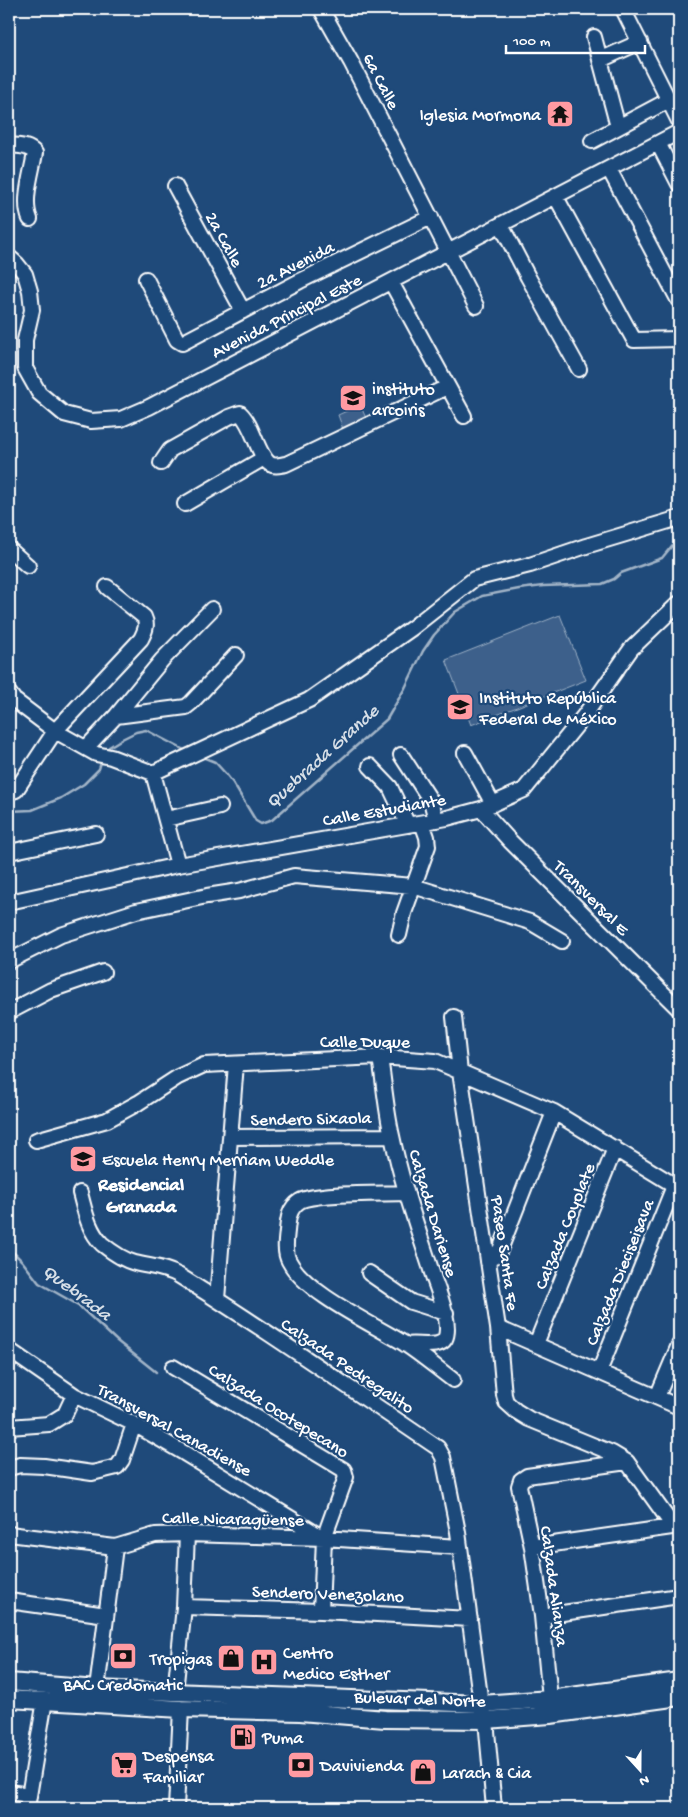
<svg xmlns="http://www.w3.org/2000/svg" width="688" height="1817" viewBox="0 0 688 1817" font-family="'Gochi Hand',sans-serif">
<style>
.green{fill:#3c618b;stroke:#9eb0c5}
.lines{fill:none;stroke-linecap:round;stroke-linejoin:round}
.stream{stroke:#a3b5c8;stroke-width:2.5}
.minor-casing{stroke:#fff;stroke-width:18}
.major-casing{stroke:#fff;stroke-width:20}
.minor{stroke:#1f4a7a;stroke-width:14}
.major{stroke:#1f4a7a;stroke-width:16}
.labels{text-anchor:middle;stroke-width:4.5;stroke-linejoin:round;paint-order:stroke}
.street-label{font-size:18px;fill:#fff;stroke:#1f4a7a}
.poi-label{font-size:18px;fill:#fff;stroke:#1f4a7a;text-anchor:start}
.water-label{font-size:19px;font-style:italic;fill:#d8e0e8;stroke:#1f4a7a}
.neighbourhood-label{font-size:19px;font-weight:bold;fill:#fff;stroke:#1f4a7a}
</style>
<rect width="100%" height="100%" fill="#1f4a7a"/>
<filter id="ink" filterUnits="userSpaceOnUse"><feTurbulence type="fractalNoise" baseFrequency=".02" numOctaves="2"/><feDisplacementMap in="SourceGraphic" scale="10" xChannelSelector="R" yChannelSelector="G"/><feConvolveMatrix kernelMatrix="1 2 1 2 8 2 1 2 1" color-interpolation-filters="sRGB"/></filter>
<g filter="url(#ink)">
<path class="green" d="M 360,405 L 366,418 L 343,429 L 338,415 Z
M 560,615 L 586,680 L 471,725 L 446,660 Z"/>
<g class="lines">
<path class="stream" d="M 105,752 L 109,747 L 122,739 L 136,732 L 146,730 L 188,752
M 200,756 L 215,762 L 226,774 L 233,783 L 256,821 L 261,824 L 272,820 L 387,719 L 405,688 L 423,651 L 434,635 L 455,612 L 482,596 L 519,589 L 543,586 L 602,584 L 614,579 L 621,573 L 662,558 L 675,542 L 679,539
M 9,811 L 32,810 L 61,798 L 84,784 L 99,769 L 102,759
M 9,1248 L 22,1261 L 39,1283 L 78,1305 L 117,1341 L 156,1372"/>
<g class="minor-casing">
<path id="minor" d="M 321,9 L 351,62 L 476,306
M 623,9 L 679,121
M 594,37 L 618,127
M 600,60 L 640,42
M 592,141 L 669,100
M 658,143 L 679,184
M 9,145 C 18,146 28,145 35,153 C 32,172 22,201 30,219
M 609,169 L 679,301
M 175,186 L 243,311
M 556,197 L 634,340 L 679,339
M 501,225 L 528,277 L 579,369
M 9,257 L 17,264 L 25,274 L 30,291 L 32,310 L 25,340 L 25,368 L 39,393 L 64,414 L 91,421 L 121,419 L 149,407 C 326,316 503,225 679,132
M 146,279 L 177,340 L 182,343 L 300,281 L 431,217
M 391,282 L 464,416
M 161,463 L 170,450 L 229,417 L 240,413 C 254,426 257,455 270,464 C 275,467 280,465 286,464 L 447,387
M 185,504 L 264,458
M 9,549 L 28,566
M 9,693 L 14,700 L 55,731 L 96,754 L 111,757 L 153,773 L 309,700 L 412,628 L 474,579 L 530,565 L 586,546 L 679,518
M 116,716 L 186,707 L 191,703 L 236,655
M 86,748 L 116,716 L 162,660 L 212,609
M 465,753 L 493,804
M 401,755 L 431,801 L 436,820
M 370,766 L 390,787 L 408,825
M 153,773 L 178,865
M 9,792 L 16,790 L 55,731 L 141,639 C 145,631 148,625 144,617 L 107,587
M 481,809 L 510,841 L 679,1009
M 166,819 L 220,807
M 9,852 L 96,834
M 9,902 L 178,865 L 447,818 L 481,809 L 524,790 L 584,716 L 631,649 L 679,603
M 399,935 L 404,913 L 428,846 L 427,837 L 422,823
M 9,961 L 61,935 L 136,911 L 207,896 L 239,891 L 294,876 L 413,886 L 530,922 L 562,941
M 9,1012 L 51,990 L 103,972
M 454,1017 L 460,1072 L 498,1328 L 679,1407
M 380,1057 C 384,1083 386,1110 392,1136 C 402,1185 419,1232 434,1279 C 439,1293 452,1325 445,1339 C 439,1349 418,1343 406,1345
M 231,1137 L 392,1136
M 36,1140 L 107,1120 L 138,1103 L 178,1077 L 204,1065 L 380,1057 L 435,1061 L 554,1112 L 679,1188
M 80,1193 C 85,1211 88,1230 102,1244 C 112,1252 123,1260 135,1263 C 151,1267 164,1267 178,1275 C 267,1330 352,1390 438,1448 L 443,1457 L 458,1532 L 481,1704 L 486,1720 L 494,1808
M 406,1193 C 385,1194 316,1192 300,1201 C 289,1208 288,1219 287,1231 C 286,1240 284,1252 289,1261 C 305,1293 373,1324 405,1344 C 422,1355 437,1368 453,1380
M 488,1262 L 500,1250 L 554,1112
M 369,1273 L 411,1302 L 446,1313
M 217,1299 L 236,1064
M 498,1328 L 504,1395 L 506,1402 L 516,1411 L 529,1419 L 612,1453 L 627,1462
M 536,1344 L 615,1148
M 9,1350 L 74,1395 L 134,1424 L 184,1453 L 323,1538
M 173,1367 L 344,1470 L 346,1477 L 324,1538 L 321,1611
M 599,1372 L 674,1186
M 657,1397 L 679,1345
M 9,1427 L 49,1424 L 65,1414 L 74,1395
M 9,1468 L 20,1465 L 44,1466 L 92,1473 L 117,1467 L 122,1460 L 134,1424
M 9,1534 L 115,1547 L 155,1535 L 187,1534 L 324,1538 L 459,1547
M 532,1547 L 679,1526
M 9,1601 L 106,1615
M 184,1607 L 321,1611 L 470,1619
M 542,1616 L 679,1596
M 175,1692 L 184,1607 L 187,1534
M 550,1699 L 542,1616 L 532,1547 L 519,1486 L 521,1480 L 527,1476 L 627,1462 L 673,1526
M 97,1700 L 97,1689 L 115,1547
M 9,1792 L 29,1795
M 27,1808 L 45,1700
M 176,1808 L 181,1709"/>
</g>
<g class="major-casing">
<path id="major" d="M 9,1682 L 97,1689 L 481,1704 L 550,1699 L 679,1681
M 9,1699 L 181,1709 L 300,1712 L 385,1719 L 486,1720 L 550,1715 L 679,1697"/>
</g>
<use href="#minor" class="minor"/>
<use href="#major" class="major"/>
</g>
</g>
<defs>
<g id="temple-square" transform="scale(1.4375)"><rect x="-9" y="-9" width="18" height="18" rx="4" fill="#ff9aa2" stroke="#1f4a7a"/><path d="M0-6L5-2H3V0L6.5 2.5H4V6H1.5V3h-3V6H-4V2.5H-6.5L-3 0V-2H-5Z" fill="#111"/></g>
<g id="school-square" transform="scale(1.4375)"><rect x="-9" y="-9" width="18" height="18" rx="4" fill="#ff9aa2" stroke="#1f4a7a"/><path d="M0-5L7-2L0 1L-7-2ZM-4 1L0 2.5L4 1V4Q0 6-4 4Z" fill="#111"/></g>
<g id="bank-square" transform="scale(1.4375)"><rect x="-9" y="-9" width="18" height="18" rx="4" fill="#ff9aa2" stroke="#1f4a7a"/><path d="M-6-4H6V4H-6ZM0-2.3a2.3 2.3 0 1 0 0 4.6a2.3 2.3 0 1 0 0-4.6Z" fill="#111"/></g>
<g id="shop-square" transform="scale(1.4375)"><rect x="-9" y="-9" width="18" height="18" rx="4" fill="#ff9aa2" stroke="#1f4a7a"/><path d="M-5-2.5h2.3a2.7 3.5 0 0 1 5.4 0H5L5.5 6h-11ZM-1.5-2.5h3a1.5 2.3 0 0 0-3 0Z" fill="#111"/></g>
<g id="hospital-square" transform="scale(1.4375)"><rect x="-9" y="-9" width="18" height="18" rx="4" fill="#ff9aa2" stroke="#1f4a7a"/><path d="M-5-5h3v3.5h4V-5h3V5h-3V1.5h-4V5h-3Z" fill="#111"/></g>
<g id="fuel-square" transform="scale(1.4375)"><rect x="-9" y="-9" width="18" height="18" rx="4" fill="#ff9aa2" stroke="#1f4a7a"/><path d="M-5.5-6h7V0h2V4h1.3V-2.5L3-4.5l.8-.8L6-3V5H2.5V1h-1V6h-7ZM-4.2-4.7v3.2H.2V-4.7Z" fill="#111"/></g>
<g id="supermarket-square" transform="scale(1.4375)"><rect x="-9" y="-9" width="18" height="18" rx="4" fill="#ff9aa2" stroke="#1f4a7a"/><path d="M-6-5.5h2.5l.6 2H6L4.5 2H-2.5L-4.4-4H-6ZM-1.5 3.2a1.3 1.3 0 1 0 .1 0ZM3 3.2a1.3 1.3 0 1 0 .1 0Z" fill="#111"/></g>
</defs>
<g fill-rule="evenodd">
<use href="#temple-square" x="560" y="114"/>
<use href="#school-square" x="353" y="398"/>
<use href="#school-square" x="460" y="707"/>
<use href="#school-square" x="83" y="1159"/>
<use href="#bank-square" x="123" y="1656"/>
<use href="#shop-square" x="231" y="1658"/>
<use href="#hospital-square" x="264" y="1662"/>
<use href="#fuel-square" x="243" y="1737"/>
<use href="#supermarket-square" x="124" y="1765"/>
<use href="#bank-square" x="301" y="1765"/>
<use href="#shop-square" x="423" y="1772"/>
</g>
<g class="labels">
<g class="street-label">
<text transform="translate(382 81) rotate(63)" y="6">6a Calle</text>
<text transform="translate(225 239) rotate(61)" y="6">2a Calle</text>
<text transform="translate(295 264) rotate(-27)" y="6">2a Avenida</text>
<text transform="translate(286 315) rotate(-27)" y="6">Avenida Principal Este</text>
<text transform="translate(384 809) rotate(-10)" y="6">Calle Estudiante</text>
<text transform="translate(592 897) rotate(45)" y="6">Transversal E</text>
<text x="365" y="1047">Calle Duque</text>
<text transform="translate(311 1118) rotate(-1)" y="6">Sendero Sixaola</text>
<text transform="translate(434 1213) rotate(73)" y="6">Calzada Dariense</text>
<text transform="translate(564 1226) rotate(-68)" y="6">Calzada Coyolate</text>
<text transform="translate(506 1253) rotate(82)" y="6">Paseo Santa Fe</text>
<text transform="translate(619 1272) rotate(-68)" y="6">Calzada Dieciseisava</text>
<text transform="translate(348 1365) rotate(34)" y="6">Calzada Pedregalito</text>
<text transform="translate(279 1410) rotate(32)" y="6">Calzada Ocotepecano</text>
<text transform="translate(175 1429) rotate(29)" y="6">Transversal Canadiense</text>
<text transform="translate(233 1518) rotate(1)" y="6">Calle Nicaragüense</text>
<text transform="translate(555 1586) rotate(82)" y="6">Calzada Alianza</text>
<text transform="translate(328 1593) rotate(2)" y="6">Sendero Venezolano</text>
<text transform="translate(420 1698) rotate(2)" y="6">Bulevar del Norte</text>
</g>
<g class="poi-label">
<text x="541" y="120" text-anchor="end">Iglesia Mormona</text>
<text x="372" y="394">instituto<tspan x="372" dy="21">arcoiris</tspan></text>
<text x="479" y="703">Instituto República<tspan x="479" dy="21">Federal de México</tspan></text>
<text x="102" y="1165">Escuela Henry Merriam Weddle</text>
<text x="283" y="1658">Centro<tspan x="283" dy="21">Medico Esther</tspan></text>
<text x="212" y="1664" text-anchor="end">Tropigas</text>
<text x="123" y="1690" text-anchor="middle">BAC Credomatic</text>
<text x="262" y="1743">Puma</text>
<text x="143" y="1761">Despensa<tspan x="143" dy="21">Familiar</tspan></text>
<text x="320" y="1771">Davivienda</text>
<text x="442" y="1778">Larach &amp; Cia</text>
</g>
<g class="water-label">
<text transform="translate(321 755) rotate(-42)" y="7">Quebrada Grande</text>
<text transform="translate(78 1291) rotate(37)" y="7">Quebrada</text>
</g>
<g class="neighbourhood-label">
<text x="141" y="1190">Residencial<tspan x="141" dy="22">Granada</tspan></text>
</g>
</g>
<rect width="688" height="1817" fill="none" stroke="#1f4a7a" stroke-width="30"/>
<rect x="15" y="15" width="658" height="1787" fill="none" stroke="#fff" stroke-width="2" filter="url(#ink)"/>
<g transform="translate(640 1770) rotate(159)" stroke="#1f4a7a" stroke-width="4" paint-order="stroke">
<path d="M0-4L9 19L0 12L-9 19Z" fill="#ffffff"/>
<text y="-8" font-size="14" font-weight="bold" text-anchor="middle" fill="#ffffff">N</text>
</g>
<path d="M506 45v8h139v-8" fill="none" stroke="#ffffff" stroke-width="2.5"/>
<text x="513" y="45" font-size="15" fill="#ffffff" stroke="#1f4a7a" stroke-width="4" paint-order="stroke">100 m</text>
</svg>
